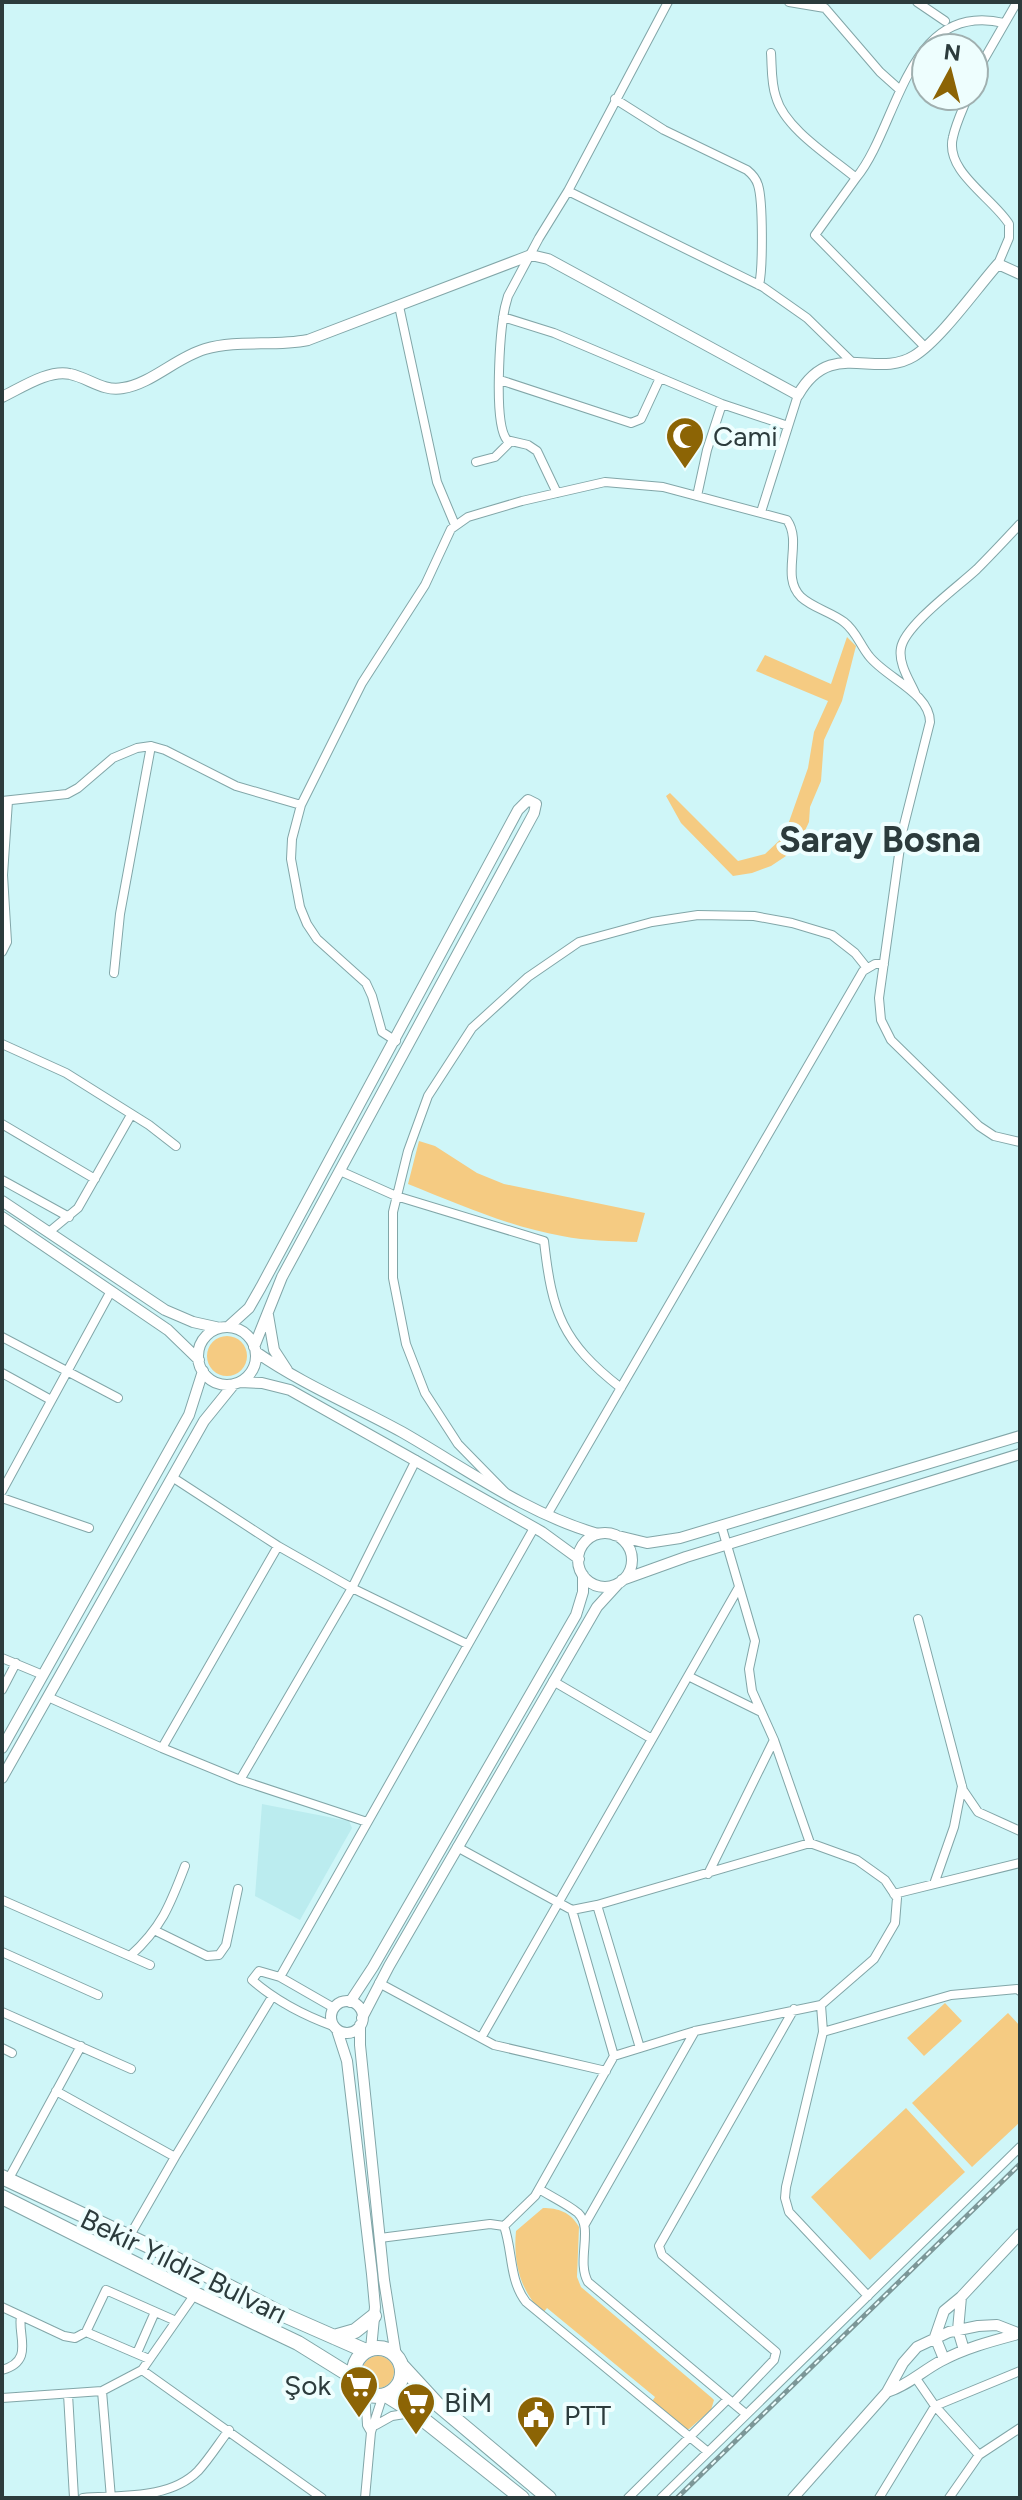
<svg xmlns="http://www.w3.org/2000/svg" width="1022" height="2500" viewBox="0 0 1022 2500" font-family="Figtree,sans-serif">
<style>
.built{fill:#bbecef}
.green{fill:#f5cb82}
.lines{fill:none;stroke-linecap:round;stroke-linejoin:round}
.minor-casing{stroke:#82a6a8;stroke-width:10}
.tertiary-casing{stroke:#82a6a8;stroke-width:12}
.primary-casing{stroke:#82a6a8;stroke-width:16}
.minor{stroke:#fff;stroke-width:8}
.tertiary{stroke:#fff;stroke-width:10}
.primary{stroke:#fff;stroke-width:14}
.rail-casing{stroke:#7c9798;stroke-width:5}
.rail{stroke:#eefefe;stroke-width:2;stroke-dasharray:6;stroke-linecap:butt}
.labels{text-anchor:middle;stroke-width:8;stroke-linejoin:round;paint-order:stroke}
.poi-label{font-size:28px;fill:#2c3b3c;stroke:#eefefe;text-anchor:start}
.street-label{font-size:28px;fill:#2c3b3c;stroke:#eefefe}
.district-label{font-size:36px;font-weight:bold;fill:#2c3b3c;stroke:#eefefe}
</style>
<rect width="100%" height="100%" fill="#cff6f8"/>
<path class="built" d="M 262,1804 L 349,1821 L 352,1828 L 300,1920 L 255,1896 Z"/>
<path class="green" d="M 847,637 L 856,646 L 842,701 L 824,740 L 821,781 L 810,807 L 809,822 L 802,837 L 786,856 L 771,866 L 752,873 L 733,876 L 681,823 L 666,796 L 670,793 L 738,861 L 765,854 L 784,836 L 808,768 L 814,732 L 828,701 L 756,671 L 765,655 L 831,684 Z
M 419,1141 L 435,1146 L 477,1173 L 504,1184 L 645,1213 L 637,1242 C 612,1241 587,1241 562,1236 C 510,1227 458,1204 408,1184 Z
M207 1356a20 20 0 1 1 40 0a20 20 0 1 1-40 0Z
M 945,2003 L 962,2021 L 924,2056 L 907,2038 Z
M 1008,2013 L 1020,2026 L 1020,2122 L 972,2167 L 912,2103 Z
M 906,2108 L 965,2172 L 870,2260 L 811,2197 Z
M 543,2208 C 558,2208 571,2212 579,2227 L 577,2277 L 581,2287 L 712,2398 L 714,2400 L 711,2410 L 689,2429 L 685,2429 L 651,2403 L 655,2397 L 547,2308 L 543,2313 C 520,2291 513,2262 516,2231 Z
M362 2372a16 16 0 1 1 32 0a16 16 0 1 1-32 0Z"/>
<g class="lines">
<g class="minor-casing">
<path id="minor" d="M 789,2 L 825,8 L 880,72 L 899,89
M 917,2 L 945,21
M 771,53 C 772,67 771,83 776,97 C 785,129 831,157 856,178 C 899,126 906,0 1004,23
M 974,81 L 979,68 L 1017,2
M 968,96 C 963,109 956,123 953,137 C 944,171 993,198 1009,224 L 1009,238 L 998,264
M 615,99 L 664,130 L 747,170 C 752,174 756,178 758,185 C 763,200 763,269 759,285
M 856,178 L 815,235 L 925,347
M 568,191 L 763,287 L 807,318 L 852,362
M 399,306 L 437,482 L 455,525
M 503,317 L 554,333 L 722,404 L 788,426
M 500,380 L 631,423 L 641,419 L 660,378
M 476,462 L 495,457 L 510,442
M 557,493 L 537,451 L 528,445 L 507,440 C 493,424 500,331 505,307 L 508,296 L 539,238 L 568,191 L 668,2
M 697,496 L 707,450 L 722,404
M 761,512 L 798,395
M 916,695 C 910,681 898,664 901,648 C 905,625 959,586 977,569 C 992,554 1006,539 1020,524
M 2,801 L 67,794 L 78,788 L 113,758 L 137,748 L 151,746 L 165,750 L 236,786 L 301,805
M 2,952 L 7,942 L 3,875 L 8,801
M 114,973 L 120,914 L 151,746
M 396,1041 L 382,1032 L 372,996 L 366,983 L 317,939 L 307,924 L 300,907 L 291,859 L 292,839 L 301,805 L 362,683 L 425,585 L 451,529 L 468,517 L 522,501 L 605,482 L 663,487 L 787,520 C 803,543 780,576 801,597 C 813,608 831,612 844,622 C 856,631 860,645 869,656 C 886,678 930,693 930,722 L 902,833 L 879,998 L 881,1020 L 891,1040 L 979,1126 L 994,1136 L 1020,1142
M 2,1044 L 66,1073 L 149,1125 L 176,1146
M 2,1124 L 95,1179
M 340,1171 L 396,1196 L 544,1241 C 552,1313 562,1342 621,1388
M 2,1180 L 69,1217
M 49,1232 L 78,1208 L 131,1115
M 2,1337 L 118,1398
M 2,1373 L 51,1400
M 172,1477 L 278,1546 L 352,1588 L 467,1644
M 2,1491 L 111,1291
M 505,1492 L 458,1444 L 425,1393 L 406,1344 L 393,1278 L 393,1212 L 408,1151 L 428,1096 L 472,1028 L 528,977 L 579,942 L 652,922 L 698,915 L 754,916 L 792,923 L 832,935 L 855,953 L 867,968
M 2,1498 L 89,1528
M 547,1515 L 863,971 L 875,964 L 884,964
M 722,1528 L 755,1641 L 749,1669 L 752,1691 L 774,1740 L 810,1843
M 918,1619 L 963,1790 L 978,1812 L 1020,1831
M 2,1658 L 43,1675
M 688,1676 L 761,1712
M 553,1681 L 652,1739
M 2,1690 L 16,1663
M 48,1697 L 162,1748 L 240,1780 L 352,1588 L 416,1460
M 162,1748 L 278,1546
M 240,1780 L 367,1822
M 457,1847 L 572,1910 L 597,1905 L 810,1843 L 857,1860 L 885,1880 L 897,1898 L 895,1923 L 874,1959 L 821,2005 L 695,2031 L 614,2056 L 535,2196 L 504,2226
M 708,1874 L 774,1740
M 934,1884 L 954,1827 L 962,1786
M 894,1894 L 1020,1863
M 2,1900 L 150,1965
M 597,1905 L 640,2048
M 572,1910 L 614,2056
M 156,1931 L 207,1956 L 219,1955 L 226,1945 L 238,1889
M 2,1952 L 98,1995
M 130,1956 C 162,1927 170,1905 185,1866
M 280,1977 L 534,1528
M 379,1983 L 494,2045 L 606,2071
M 821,2005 L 823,2032 L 786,2187 L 785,2198 L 789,2212 L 868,2296
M 2,2012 L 131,2069
M 333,2026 C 303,2015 276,2001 252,1980 L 259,1971 L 280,1977 L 334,2008
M 823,2032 L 951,1995 L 1017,1989 L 1020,1991
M 481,2038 L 739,1587
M 2,2048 L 12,2053
M 56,2091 L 175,2157
M 8,2180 L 81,2046
M 539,2189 C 552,2197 567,2204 578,2213 C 594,2228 576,2261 588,2282 L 746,2414
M 585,2224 L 695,2031
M 504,2226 C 513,2252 509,2280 526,2302 L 708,2452
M 129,2237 L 175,2157 L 272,1997
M 380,2238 L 490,2224 L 504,2226
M 2,2307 L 64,2336 L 75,2338 L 86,2332 L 149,2359
M 86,2332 L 106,2290 L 176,2321
M 137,2353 L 155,2312
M 2,2370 C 35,2361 17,2335 21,2316
M 142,2370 L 322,2498
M 915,2377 L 935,2406 L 979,2455
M 102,2391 L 111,2498
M 365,2391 L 367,2425 L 371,2432
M 68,2394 L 74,2498
M 2,2398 L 102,2391 L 142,2370 L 195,2294
M 733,2403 L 774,2360 L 776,2352 L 662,2255 L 659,2246 L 794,2009
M 376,2425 L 392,2416 L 411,2413
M 83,2498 C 120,2495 169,2500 198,2471 C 209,2459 219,2443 229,2430
M 365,2498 L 371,2432 L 383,2395
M 628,2498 L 728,2399
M 661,2498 L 1020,2147
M 879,2498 L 935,2406 L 1020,2371
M 949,2498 L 979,2455 L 1020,2428"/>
</g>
<g class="tertiary-casing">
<path id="tertiary" d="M 2,397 C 21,388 49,369 70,374 C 89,378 103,392 123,388 C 151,384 177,357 205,349 C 238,339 274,347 308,340 L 531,255 L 548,259 L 798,395 C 831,337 875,380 914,356 C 940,340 976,289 998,264 L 1020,274
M 2,1201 L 165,1310 L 193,1322 L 220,1328
M 2,1217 L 168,1330 L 199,1360
M 268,1315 L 274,1350 L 287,1370
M 228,1327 L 249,1308 L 261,1287 L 518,810 L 528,800 L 536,804 L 534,813 L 282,1277 L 254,1347
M198 1356a29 29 0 1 1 58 0a29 29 0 1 1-58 0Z
M 256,1352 C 302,1384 353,1405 402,1432 C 465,1468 527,1514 598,1534
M 240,1382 L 262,1383 L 290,1390 L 542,1532 L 579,1559
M578 1560a27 27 0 1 1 54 0a27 27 0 1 1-54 0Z
M 614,1535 L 647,1543 L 680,1538 L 1020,1436
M 622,1580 L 686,1557 L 1020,1454
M 2,1748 L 189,1415 L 203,1371
M 2,1778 L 204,1421 L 234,1384
M331 2017a16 16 0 1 1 32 0a16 16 0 1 1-32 0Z
M 350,2002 L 373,1967 L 576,1615 L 583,1592 L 583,1575
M 362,2018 L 389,1966 L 597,1607 L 618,1584
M 360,2025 L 360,2045 L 384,2280 L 396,2356
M 337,2030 L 347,2061 L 372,2274 L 375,2307 L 371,2349
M 961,2297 L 958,2330 L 964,2350
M 944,2359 L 935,2337 L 944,2311 L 961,2297 L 1020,2234
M 887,2392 C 907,2386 922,2371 941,2361 C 965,2348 992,2341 1018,2334
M 793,2498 L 887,2392 L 903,2363 L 917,2347 L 949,2332 L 978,2326 L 997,2325 L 1020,2334"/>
</g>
<g class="primary-casing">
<path id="primary" d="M 2,2177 L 168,2255 L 284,2315 L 366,2351
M 2,2197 L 195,2294 L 298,2343 L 356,2379
M 334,2337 L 355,2331 L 374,2316
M354 2372a24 24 0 1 1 48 0a24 24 0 1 1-48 0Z
M 401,2365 L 436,2403 L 549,2498
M 386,2395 L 415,2413 L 522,2498"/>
</g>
<use href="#minor" class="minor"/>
<use href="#tertiary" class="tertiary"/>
<use href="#primary" class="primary"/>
<g class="rail-casing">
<path id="rail" d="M 677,2498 L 1020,2164"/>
</g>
<use href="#rail" class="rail"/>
</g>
<defs>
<g id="mosque-pin" transform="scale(2)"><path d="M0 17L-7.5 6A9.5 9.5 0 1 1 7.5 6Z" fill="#8c6405" stroke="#eefefe"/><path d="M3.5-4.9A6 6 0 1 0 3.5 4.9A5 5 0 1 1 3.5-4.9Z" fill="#fff"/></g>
<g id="supermarket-pin" transform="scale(2)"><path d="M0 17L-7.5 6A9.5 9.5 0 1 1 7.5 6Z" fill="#8c6405" stroke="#eefefe"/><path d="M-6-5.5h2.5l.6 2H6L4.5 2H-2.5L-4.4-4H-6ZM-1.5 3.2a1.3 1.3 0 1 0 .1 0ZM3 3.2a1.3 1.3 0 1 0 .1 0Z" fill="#fff"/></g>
<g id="civic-pin" transform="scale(2)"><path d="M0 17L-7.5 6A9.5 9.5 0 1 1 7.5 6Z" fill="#8c6405" stroke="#eefefe"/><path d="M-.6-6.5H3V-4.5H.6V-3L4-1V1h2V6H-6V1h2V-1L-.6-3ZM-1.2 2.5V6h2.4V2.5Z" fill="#fff"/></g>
</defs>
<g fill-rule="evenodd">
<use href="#mosque-pin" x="685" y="436"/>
<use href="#supermarket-pin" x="359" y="2385"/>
<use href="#supermarket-pin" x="416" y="2402"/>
<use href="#civic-pin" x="536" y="2415"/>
</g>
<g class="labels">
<g class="poi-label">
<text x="713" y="446">Cami</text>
<text x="331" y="2395" text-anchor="end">Şok</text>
<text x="444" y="2412">BİM</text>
<text x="564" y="2425">PTT</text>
</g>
<g class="street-label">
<text transform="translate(184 2266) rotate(26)" y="10">Bekir Yıldız Bulvarı</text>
</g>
<g class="district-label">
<text x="880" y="852">Saray Bosna</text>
</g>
</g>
<rect width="1022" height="2500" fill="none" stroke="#2c3b3c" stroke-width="8"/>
<g transform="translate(950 72) rotate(7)"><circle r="38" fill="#eefefe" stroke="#a0b0b0" stroke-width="2"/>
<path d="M0-6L14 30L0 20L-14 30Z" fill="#8c6405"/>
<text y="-12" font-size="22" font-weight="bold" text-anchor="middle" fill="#2c3b3c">N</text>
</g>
</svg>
